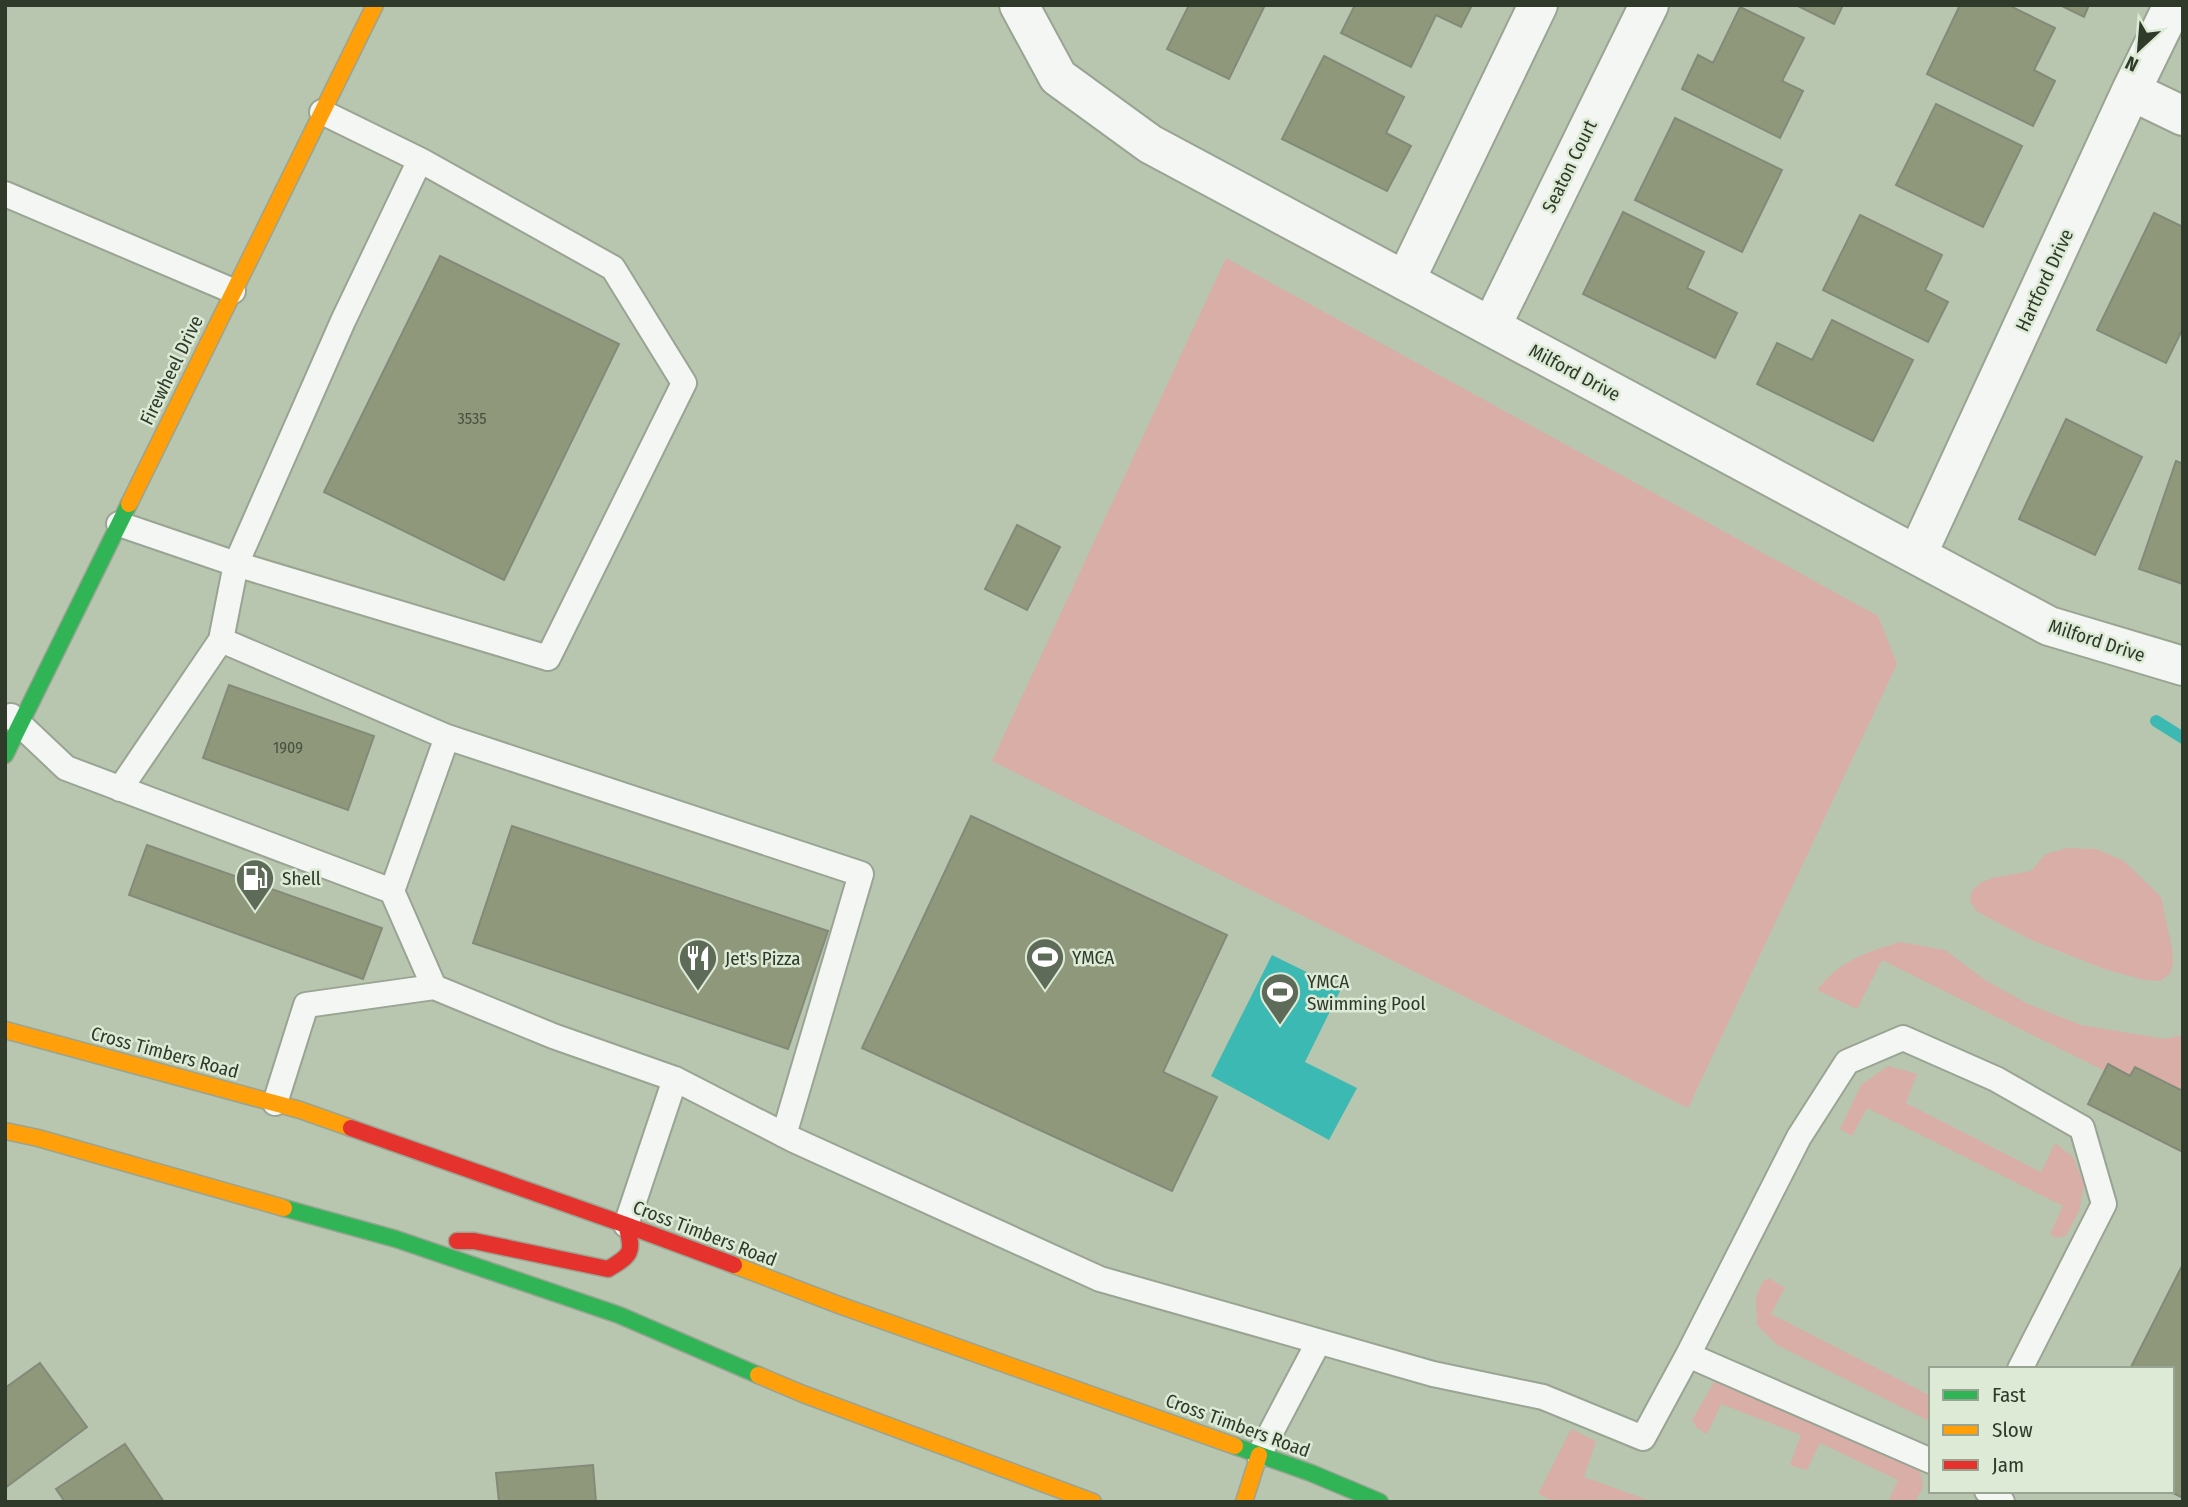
<svg xmlns="http://www.w3.org/2000/svg" width="2188" height="1507" viewBox="0 0 2188 1507" font-family="'Fira Sans Condensed',sans-serif">
<style>
.green{fill:#d8aea7}
.water{fill:#3cb9b3}
.lines{fill:none;stroke-linecap:round;stroke-linejoin:round}
.stream{stroke:#3cb9b3;stroke-width:12}
.building{fill:#90987c;stroke:#838a78;stroke-width:2}
.lane-casing{stroke:#99a493;stroke-width:28}
.street-casing{stroke:#99a493;stroke-width:42}
.fast-casing{stroke:#99a493;stroke-width:19}
.slow-casing{stroke:#99a493;stroke-width:19}
.jam-casing{stroke:#99a493;stroke-width:19}
.lane{stroke:#f4f6f3;stroke-width:24}
.street{stroke:#f4f6f3;stroke-width:38}
.fast{stroke:#30b455;stroke-width:16}
.slow{stroke:#ff9f0a;stroke-width:16}
.jam{stroke:#e5322d;stroke-width:16}
.labels{text-anchor:middle;stroke-width:5;stroke-linejoin:round;paint-order:stroke}
.number-label{font-size:16px;fill:#47523e}
.street-label{font-size:19px;fill:#2f3a2a;stroke:#ddebd6}
.poi-label{font-size:19px;fill:#2f3a2a;stroke:#ddebd6;text-anchor:start}
</style>
<rect width="100%" height="100%" fill="#b8c6b0"/>
<path class="green" d="M 1226,258 L 1878,616 L 1897,664 L 1688,1108 L 992,761 Z
M 2068,848 L 2096,849 L 2124,861 L 2161,897 L 2172,949 L 2173,963 L 2170,974 L 2160,981 L 2145,980 L 2104,969 L 2029,939 L 1976,911 L 1970,901 L 1972,891 L 1980,883 L 1992,878 L 2031,871 L 2046,854 Z
M 1900,942 L 1945,950 L 1985,980 L 2026,1003 L 2081,1025 L 2165,1039 L 2183,1035 L 2183,1091 L 2135,1067 L 2130,1076 L 2109,1064 L 2105,1071 L 1882,960 L 1857,1009 L 1817,990 C 1842,959 1865,953 1900,942 Z
M 1888,1066 L 1917,1074 L 1906,1103 L 2041,1172 L 2055,1143 L 2073,1157 L 2084,1184 L 2079,1211 L 2066,1236 L 2056,1238 L 2050,1234 L 2063,1206 L 1867,1108 L 1852,1136 L 1840,1129 L 1861,1085 Z
M 1769,1278 L 1785,1288 L 1771,1314 L 1931,1396 L 1931,1422 L 1777,1345 L 1757,1325 L 1756,1297 L 1763,1281 Z
M 1726,1377 L 1920,1470 L 1923,1487 L 1915,1502 L 1888,1502 L 1898,1480 L 1820,1443 L 1807,1470 L 1790,1465 L 1801,1435 L 1721,1404 L 1707,1434 L 1697,1428 L 1692,1420 L 1716,1379 Z
M 1571,1429 L 1596,1441 L 1584,1477 L 1653,1502 L 1555,1502 L 1538,1494 Z"/>
<path class="water" d="M 1272,955 L 1341,989 L 1305,1062 L 1357,1088 L 1329,1140 L 1211,1076 Z"/>
<g class="lines">
<path class="stream" d="M 2156,721 L 2183,738"/>
</g>
<path class="building" d="M 1189,5 L 1265,5 L 1229,79 L 1167,49 Z
M 1355,5 L 1472,5 L 1461,27 L 1436,15 L 1411,67 L 1341,33 Z
M 1796,5 L 1843,5 L 1834,24 Z
M 1960,5 L 2008,5 L 2055,28 L 2034,70 L 2055,81 L 2033,126 L 1927,74 Z
M 2060,5 L 2089,5 L 2084,17 Z
M 1740,7 L 1804,38 L 1782,81 L 1803,91 L 1780,138 L 1682,89 L 1698,55 L 1713,63 Z
M 1324,56 L 1404,97 L 1386,133 L 1411,146 L 1387,191 L 1282,139 Z
M 1936,104 L 2022,146 L 1983,227 L 1896,185 Z
M 1675,118 L 1782,170 L 1742,252 L 1635,200 Z
M 1623,212 L 1704,252 L 1687,288 L 1737,313 L 1715,358 L 1583,294 Z
M 2154,213 L 2183,227 L 2183,328 L 2166,363 L 2097,330 Z
M 1860,215 L 1942,255 L 1925,290 L 1948,302 L 1928,342 L 1823,290 Z
M 440,256 L 619,344 L 504,580 L 324,492 Z
M 1832,320 L 1913,360 L 1873,441 L 1757,384 L 1777,343 L 1812,360 Z
M 2066,419 L 2142,457 L 2095,555 L 2019,519 Z
M 2176,461 L 2183,464 L 2183,584 L 2139,569 Z
M 1017,525 L 1060,547 L 1027,610 L 985,589 Z
M 229,685 L 374,736 L 348,810 L 203,758 Z
M 971,816 L 1227,935 L 1163,1072 L 1217,1097 L 1172,1191 L 862,1048 Z
M 512,826 L 828,931 L 788,1049 L 473,943 Z
M 147,845 L 382,928 L 363,979 L 129,895 Z
M 2108,1064 L 2130,1076 L 2135,1067 L 2183,1091 L 2183,1152 L 2088,1104 Z
M 2183,1264 L 2183,1498 L 2169,1491 L 2172,1491 L 2172,1369 L 2130,1369 Z
M 40,1363 L 87,1427 L 5,1488 L 5,1388 Z
M 125,1444 L 164,1502 L 65,1502 L 56,1489 Z
M 593,1465 L 596,1502 L 499,1502 L 496,1473 Z"/>
<g class="lines">
<g class="lane-casing">
<path id="lane" d="M 5,194 L 233,291
M 119,524 L 236,564 L 548,658 L 684,383 L 613,268 L 420,160
M 221,640 L 447,737 L 392,891
M 11,716 L 66,768 L 392,891 L 434,987 L 553,1036 L 675,1079
M 447,737 L 861,874 L 784,1135
M 120,789 L 221,640 L 236,564 L 343,321 L 420,160 L 322,112
M 275,1103 L 306,1005 L 434,987
M 626,1225 L 675,1079 L 794,1140 L 1100,1279 L 1433,1374 L 1543,1397 L 1643,1438 L 1688,1355 L 1931,1461
M 1688,1355 L 1799,1137 L 1847,1062 L 1903,1038 L 1996,1079 L 2082,1128 L 2104,1204 L 2020,1369
M 1259,1455 L 1318,1343
M 1987,1491 L 2002,1502"/>
</g>
<g class="street-casing">
<path id="street" d="M 1019,5 L 1058,77 L 1150,144 L 2049,626 L 2183,666
M 2131,91 L 2183,116
M 1405,281 L 1538,5
M 1491,327 L 1649,5
M 1917,555 L 2131,91 L 2173,5"/>
</g>
<g class="fast-casing">
<path id="fast" d="M 5,755 L 129,504
M 284,1208 L 396,1239 L 619,1315 L 758,1375
M 1235,1446 L 1311,1473 L 1380,1502"/>
</g>
<g class="slow-casing">
<path id="slow" d="M 129,504 L 375,5
M 5,1030 L 300,1110 L 351,1128
M 5,1131 L 38,1138 L 284,1208
M 734,1265 L 839,1305 L 1235,1446
M 758,1375 L 803,1394 L 1093,1502
M 1244,1502 L 1259,1455"/>
</g>
<g class="jam-casing">
<path id="jam" d="M 351,1128 L 626,1225 L 734,1265
M 457,1241 L 474,1241 L 608,1269 C 632,1255 634,1252 626,1225"/>
</g>
<use href="#lane" class="lane"/>
<use href="#street" class="street"/>
<use href="#fast" class="fast"/>
<use href="#slow" class="slow"/>
<use href="#jam" class="jam"/>
</g>
<defs>
<g id="fuel-pin" transform="scale(2.0125)"><path d="M0 17L-7.5 6A9.5 9.5 0 1 1 7.5 6Z" fill="#5f6b59" stroke="#ddebd6"/><path d="M-5.5-6h7V0h2V4h1.3V-2.5L3-4.5l.8-.8L6-3V5H2.5V1h-1V6h-7ZM-4.2-4.7v3.2H.2V-4.7Z" fill="#fff"/></g>
<g id="stadium-pin" transform="scale(2.0125)"><path d="M0 17L-7.5 6A9.5 9.5 0 1 1 7.5 6Z" fill="#5f6b59" stroke="#ddebd6"/><path d="M0-5a6.5 5 0 1 0 0 10a6.5 5 0 1 0 0-10ZM-3.5-1.8h7v3.6h-7Z" fill="#fff"/></g>
<g id="restaurant-pin" transform="scale(2.0125)"><path d="M0 17L-7.5 6A9.5 9.5 0 1 1 7.5 6Z" fill="#5f6b59" stroke="#ddebd6"/><path d="M-5-6h1v4h1v-4h1v4h1v-4h1v5L-1.5 .5V6h-2V.5L-5-1ZM5-6V6H3V1.5H1.5Q1.5-4 5-6Z" fill="#fff"/></g>
</defs>
<g fill-rule="evenodd">
<use href="#fuel-pin" x="255" y="878"/>
<use href="#stadium-pin" x="1045" y="957"/>
<use href="#restaurant-pin" x="698" y="958"/>
<use href="#stadium-pin" x="1280" y="992"/>
</g>
<g class="labels">
<g class="number-label">
<text x="472" y="424">3535</text>
<text x="288" y="753">1909</text>
</g>
<g class="street-label">
<text transform="translate(1569 166) rotate(-64)" y="7">Seaton Court</text>
<text transform="translate(2044 280) rotate(-65)" y="7">Hartford Drive</text>
<text transform="translate(171 370) rotate(-64)" y="7">Firewheel Drive</text>
<text transform="translate(1575 372) rotate(28)" y="7">Milford Drive</text>
<text transform="translate(2097 640) rotate(18)" y="7">Milford Drive</text>
<text transform="translate(165 1052) rotate(15)" y="7">Cross Timbers Road</text>
<text transform="translate(705 1233) rotate(21)" y="7">Cross Timbers Road</text>
<text transform="translate(1238 1425) rotate(20)" y="7">Cross Timbers Road</text>
</g>
<g class="poi-label">
<text x="282" y="885">Shell</text>
<text x="1072" y="964">YMCA</text>
<text x="725" y="965">Jet's Pizza</text>
<text x="1307" y="988">YMCA<tspan x="1307" dy="22">Swimming Pool</tspan></text>
</g>
</g>
<rect width="2188" height="1507" fill="none" stroke="#2f3a2a" stroke-width="14"/>
<rect x="1929" y="1367" width="245" height="126" fill="#ddebd6" stroke="#97a491" stroke-width="2"/>
<rect x="1943" y="1390" width="35" height="10" fill="#30b455" stroke="#97a491" stroke-width="2"/>
<text x="1992" y="1402" font-size="21" fill="#2f3a2a">Fast</text>
<rect x="1943" y="1425" width="35" height="10" fill="#ff9f0a" stroke="#97a491" stroke-width="2"/>
<text x="1992" y="1437" font-size="21" fill="#2f3a2a">Slow</text>
<rect x="1943" y="1460" width="35" height="10" fill="#e5322d" stroke="#97a491" stroke-width="2"/>
<text x="1992" y="1472" font-size="21" fill="#2f3a2a">Jam</text>
<g transform="translate(2139 49) rotate(206)" stroke="#ddebd6" stroke-width="5" paint-order="stroke">
<path d="M0-5L12 26L0 18L-12 26Z" fill="#2f3a2a"/>
<text y="-10" font-size="19" font-weight="bold" text-anchor="middle" fill="#2f3a2a">N</text>
</g>
</svg>
